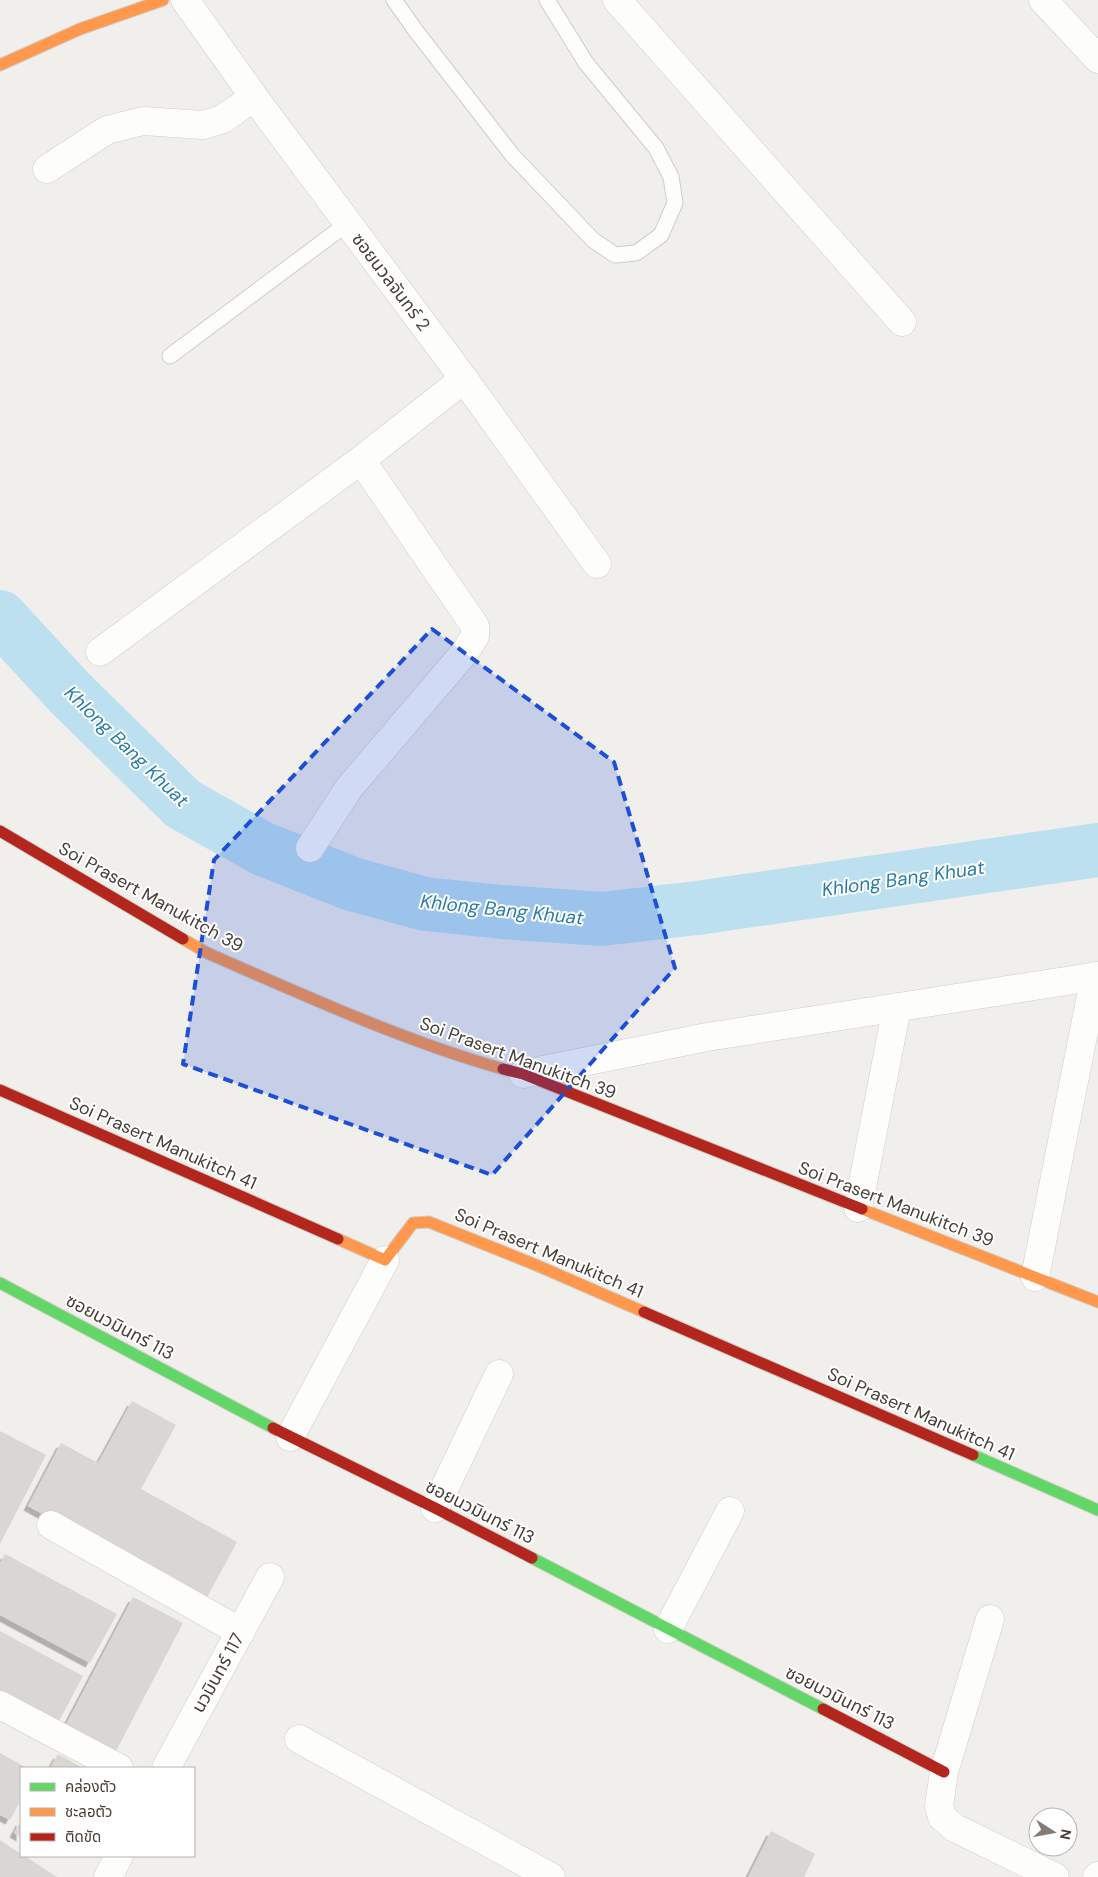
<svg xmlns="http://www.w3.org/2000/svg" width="1098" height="1877" viewBox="0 0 1098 1877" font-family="'DM Sans','Noto Sans Thai',sans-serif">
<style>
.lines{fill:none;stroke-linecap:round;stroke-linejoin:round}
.river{stroke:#bce0f0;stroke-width:54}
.building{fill:#d9d6d3;filter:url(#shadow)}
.lane-casing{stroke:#cfcdc9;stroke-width:17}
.street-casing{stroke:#cfcdc9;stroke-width:29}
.fast-casing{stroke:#d1cbc3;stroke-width:13}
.slow-casing{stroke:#d1cbc3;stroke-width:13}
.jam-casing{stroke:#d1cbc3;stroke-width:13}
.lane{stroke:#fdfdfc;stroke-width:15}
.street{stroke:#fdfdfc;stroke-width:28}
.fast{stroke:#63d668;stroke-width:11}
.slow{stroke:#ff974d;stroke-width:11}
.jam{stroke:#b3261e;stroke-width:11}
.marked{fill:#1d4ed8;fill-opacity:0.2;stroke:#1d4ed8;stroke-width:4;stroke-dasharray:10 6;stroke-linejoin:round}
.labels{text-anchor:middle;stroke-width:4;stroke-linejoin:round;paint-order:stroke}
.street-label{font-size:18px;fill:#484037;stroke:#fff}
.water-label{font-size:19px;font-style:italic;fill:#2b7ca6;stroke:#fff}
</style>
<defs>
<filter id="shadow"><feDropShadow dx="-4.5" dy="4.5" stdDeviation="0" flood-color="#0004"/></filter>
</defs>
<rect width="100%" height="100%" fill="#f1efec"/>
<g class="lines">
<path class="river" d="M 0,617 L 70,693 L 183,804 L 263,849 L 352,884 L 425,904 L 502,912 L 602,919 L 697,908 L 1098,850"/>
</g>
<path class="building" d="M 132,1401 L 176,1425 L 141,1489 L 237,1542 L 204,1603 L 28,1506 L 61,1443 L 98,1463 Z
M 0,1431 L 46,1455 L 0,1544 Z
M 5,1554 L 117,1614 L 90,1663 L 0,1615 L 0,1563 Z
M 133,1597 L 183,1623 L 114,1755 L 64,1728 Z
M 0,1631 L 83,1676 L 57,1725 L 0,1695 Z
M 0,1753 L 27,1768 L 21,1768 L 21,1800 L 10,1820 L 0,1815 Z
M 58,1754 L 83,1768 L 50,1768 Z
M 21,1820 L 21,1837 L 14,1833 Z
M 771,1831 L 815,1854 L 804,1877 L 748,1877 Z
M 0,1840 L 21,1854 L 21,1856 L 25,1856 L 57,1877 L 0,1877 Z"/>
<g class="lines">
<g class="lane-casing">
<path id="lane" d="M 394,0 L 416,31 L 513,156 L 593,240 L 615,255 L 636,253 L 661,235 L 675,203 L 671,177 L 656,148 L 586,63 L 547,0
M 170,356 L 348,223"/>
</g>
<g class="street-casing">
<path id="street" d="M 185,0 L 254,97 L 464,379 L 597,564
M 617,0 L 902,322
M 1043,0 L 1098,59
M 47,169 L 107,130 L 143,121 L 203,125 L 223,119 L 254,97
M 100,652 L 361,460 L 464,379
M 310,848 L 349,788 L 465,652 L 475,636 L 475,626 L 361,460
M 523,1074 L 707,1037 L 1098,976
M 858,1208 L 897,1007
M 1035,1277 L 1095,976
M 290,1437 L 385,1260
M 435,1508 L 499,1374
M 51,1525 L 241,1632
M 990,1619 L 944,1772 L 939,1806 L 942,1817 L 955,1828 L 1055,1877
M 668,1629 L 730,1511
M 0,1705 L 119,1768
M 299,1739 L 551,1877
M 166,1768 L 270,1577
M 108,1877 L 119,1856
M 1097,1877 L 1098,1876"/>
</g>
<g class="fast-casing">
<path id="fast" d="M 0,1283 L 273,1428
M 973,1455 L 1098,1510
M 532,1558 L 823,1709"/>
</g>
<g class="slow-casing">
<path id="slow" d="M 0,65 L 80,29 L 163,0
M 183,939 L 207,953 C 304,995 401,1040 503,1069
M 862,1209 L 1098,1302
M 338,1239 L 385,1260 L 413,1223 L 429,1222 L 536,1265 L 644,1312"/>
</g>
<g class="jam-casing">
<path id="jam" d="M 0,831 L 183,939
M 503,1069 L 523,1074 L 862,1209
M 0,1090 L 338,1239
M 644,1312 L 973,1455
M 273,1428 L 435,1508 L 532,1558
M 823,1709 L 944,1772"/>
</g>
<use href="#lane" class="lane"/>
<use href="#street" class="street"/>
<use href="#fast" class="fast"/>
<use href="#slow" class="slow"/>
<use href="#jam" class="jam"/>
</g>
<path class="marked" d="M 432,629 L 614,762 L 675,968 L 492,1175 L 183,1064 L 214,860 Z"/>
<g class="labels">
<g class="street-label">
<text transform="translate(391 282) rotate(53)" y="6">ซอยนวลจันทร์ 2</text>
<text transform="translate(151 897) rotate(29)" y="6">Soi Prasert Manukitch 39</text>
<text transform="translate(518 1058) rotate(20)" y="6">Soi Prasert Manukitch 39</text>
<text transform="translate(163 1143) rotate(24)" y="6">Soi Prasert Manukitch 41</text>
<text transform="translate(896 1204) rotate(21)" y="6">Soi Prasert Manukitch 39</text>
<text transform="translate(549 1253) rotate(23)" y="6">Soi Prasert Manukitch 41</text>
<text transform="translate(120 1327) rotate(28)" y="6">ซอยนวมินทร์ 113</text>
<text transform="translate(921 1414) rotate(24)" y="6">Soi Prasert Manukitch 41</text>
<text transform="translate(480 1512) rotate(27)" y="6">ซอยนวมินทร์ 113</text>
<text transform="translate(218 1673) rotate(-61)" y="6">นวมินทร์ 117</text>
<text transform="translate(840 1698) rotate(27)" y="6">ซอยนวมินทร์ 113</text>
</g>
<g class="water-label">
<text transform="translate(127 746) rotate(44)" y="7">Khlong Bang Khuat</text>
<text transform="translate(903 878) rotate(-8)" y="7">Khlong Bang Khuat</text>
<text transform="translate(502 909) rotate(6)" y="7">Khlong Bang Khuat</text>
</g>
</g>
<rect x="20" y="1767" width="175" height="90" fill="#ffffff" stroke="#b6b3af"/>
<rect x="30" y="1783" width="25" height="8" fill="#63d668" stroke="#b6b3af"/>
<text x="65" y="1792" font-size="15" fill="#484037">คล่องตัว</text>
<rect x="30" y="1808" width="25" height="8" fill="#ff974d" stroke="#b6b3af"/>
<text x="65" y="1817" font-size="15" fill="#484037">ชะลอตัว</text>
<rect x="30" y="1833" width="25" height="8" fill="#b3261e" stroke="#b6b3af"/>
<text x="65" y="1842" font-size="15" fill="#484037">ติดขัด</text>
<g transform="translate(1053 1832) rotate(101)"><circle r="24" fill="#ffffff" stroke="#b6b3af"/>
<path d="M0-4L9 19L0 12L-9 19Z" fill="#837d76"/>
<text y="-8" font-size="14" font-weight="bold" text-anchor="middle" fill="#484037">N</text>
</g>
</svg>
